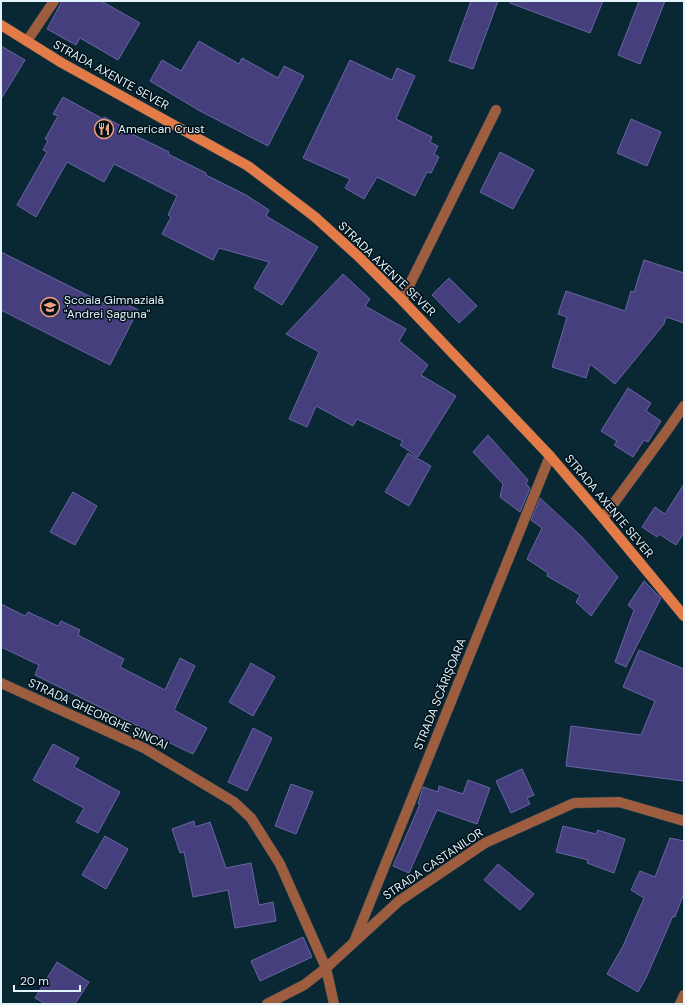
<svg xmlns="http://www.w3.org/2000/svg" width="685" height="1005" viewBox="0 0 685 1005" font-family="'DM Sans',sans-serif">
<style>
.building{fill:#463f7d;stroke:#6964a6}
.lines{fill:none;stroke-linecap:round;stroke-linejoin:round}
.minor-casing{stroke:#28444f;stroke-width:11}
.tertiary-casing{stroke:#28444f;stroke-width:11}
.secondary-casing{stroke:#28444f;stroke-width:11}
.minor{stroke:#9d5d3e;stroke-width:10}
.tertiary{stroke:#9d5d3e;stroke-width:10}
.secondary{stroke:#e27b47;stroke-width:10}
.labels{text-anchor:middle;stroke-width:3;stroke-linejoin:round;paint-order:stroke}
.street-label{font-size:12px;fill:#e2f3fa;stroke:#001018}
.poi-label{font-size:12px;fill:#e2f3fa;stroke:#001018;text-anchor:start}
</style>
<rect width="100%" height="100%" fill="#0a2833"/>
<path class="building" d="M 62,1 L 101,1 L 140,23 L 118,60 L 80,38 L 76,45 L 47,29 Z
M 471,1 L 498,1 L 473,69 L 449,61 Z
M 510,1 L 603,1 L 590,33 L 510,3 Z
M 639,1 L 665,1 L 640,64 L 618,55 Z
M 199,41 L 239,64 L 242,58 L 278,78 L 284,66 L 304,76 L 268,146 L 200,111 L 150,81 L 162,60 L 181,71 Z
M 1,46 L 25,60 L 1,99 Z
M 350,60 L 392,80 L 397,68 L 415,76 L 396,119 L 432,137 L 430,142 L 438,146 L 434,154 L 439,157 L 431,173 L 427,172 L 415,196 L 377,177 L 364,199 L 345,188 L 350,179 L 303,158 Z
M 63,97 L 103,119 L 104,117 L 131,131 L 130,133 L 169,152 L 168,154 L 206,173 L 206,175 L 246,195 L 269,210 L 266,216 L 318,247 L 282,305 L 254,288 L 269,262 L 219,248 L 213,260 L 162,234 L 171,217 L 168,215 L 177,196 L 114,164 L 104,182 L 67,162 L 36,217 L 17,205 L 47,152 L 43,150 L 48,141 L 45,139 L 58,116 L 53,114 Z
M 631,119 L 661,132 L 647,166 L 617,153 Z
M 500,152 L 534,170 L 513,209 L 480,192 Z
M 1,252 L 109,306 L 113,297 L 138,310 L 110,365 L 1,310 Z
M 644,260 L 684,273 L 684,323 L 666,317 L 664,324 L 615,384 L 590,364 L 586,378 L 552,367 L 567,317 L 558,314 L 566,291 L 625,311 L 631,291 L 634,292 Z
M 343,274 L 370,299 L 365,306 L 406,329 L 399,341 L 428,365 L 421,375 L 456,396 L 418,457 L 400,445 L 403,441 L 357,419 L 353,426 L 316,406 L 307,427 L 289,419 L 319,352 L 286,334 Z
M 449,278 L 477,306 L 459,323 L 432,295 Z
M 628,388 L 651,403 L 646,411 L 661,421 L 648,442 L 644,440 L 633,457 L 614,445 L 617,441 L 601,431 Z
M 488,435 L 528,480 L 526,484 L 530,488 L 520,512 L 500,497 L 503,484 L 473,452 Z
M 408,453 L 431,466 L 409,506 L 385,492 Z
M 684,484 L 684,533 L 676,545 L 659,534 L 657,537 L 642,527 L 655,507 L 665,514 Z
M 73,492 L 97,506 L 75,545 L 50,532 Z
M 540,498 L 581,536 L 618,577 L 591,616 L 576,602 L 580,595 L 547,576 L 548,573 L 527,559 L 542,528 L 531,520 Z
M 644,581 L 661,598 L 626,667 L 615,662 L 634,610 L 628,605 Z
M 1,604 L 25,616 L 28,612 L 58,626 L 61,621 L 80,630 L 78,635 L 124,659 L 120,667 L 165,690 L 180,658 L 195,666 L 174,710 L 207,728 L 193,754 L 141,729 L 142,728 L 35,675 L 39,665 L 1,647 Z
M 639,650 L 684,669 L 684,781 L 566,766 L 571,726 L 641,735 L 655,701 L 623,687 Z
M 251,663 L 275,677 L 253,716 L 229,702 Z
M 253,728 L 272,738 L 247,791 L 228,782 Z
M 53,744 L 79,758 L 74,767 L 120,792 L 98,833 L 76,822 L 84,808 L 33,780 Z
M 522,769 L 534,795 L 527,798 L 530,804 L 511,813 L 496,781 Z
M 468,780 L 490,788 L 477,824 L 437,810 L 409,873 L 393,866 L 420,804 L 418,804 L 423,787 L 438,792 L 439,786 L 463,794 Z
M 291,784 L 313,792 L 296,834 L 275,826 Z
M 194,821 L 195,827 L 210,822 L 226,868 L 251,863 L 259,905 L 273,902 L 276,921 L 235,928 L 228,890 L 193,897 L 184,852 L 180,853 L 172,829 Z
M 563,826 L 596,834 L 598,830 L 625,839 L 614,873 L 587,863 L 588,860 L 556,852 Z
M 105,836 L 128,849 L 106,889 L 82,875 Z
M 670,838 L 684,841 L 684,893 L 675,917 L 673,916 L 646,978 L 638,992 L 607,974 L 623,946 L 644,898 L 631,890 L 640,871 L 655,877 Z
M 498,864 L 534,894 L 520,910 L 484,880 Z
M 303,937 L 312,957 L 260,981 L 251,961 Z
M 57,962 L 89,982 L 75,1004 L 46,1004 L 35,998 Z"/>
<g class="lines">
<g class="minor-casing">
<path id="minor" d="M 27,41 L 54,1
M 402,300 L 496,110
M 603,518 L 666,432 L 684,406
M 1,683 L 144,748 L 234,802 L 251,818 L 280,864 L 326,968 L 334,1004
M 354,942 L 550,456
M 680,1004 L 684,995"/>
</g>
<g class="tertiary-casing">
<path id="tertiary" d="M 267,1004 L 304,985 L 326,968 L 399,901 L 485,843 L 574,803 L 619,802 L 684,821"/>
</g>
<g class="secondary-casing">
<path id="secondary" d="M 1,25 L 62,63 L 248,166 L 315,217 L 359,257 L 402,300 L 550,456 L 603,518 L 684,616"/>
</g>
<use href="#minor" class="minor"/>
<use href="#tertiary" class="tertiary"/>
<use href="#secondary" class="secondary"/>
</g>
<defs>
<g id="restaurant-ring" transform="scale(1)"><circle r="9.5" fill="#001018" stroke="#f1a17c" stroke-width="1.5"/><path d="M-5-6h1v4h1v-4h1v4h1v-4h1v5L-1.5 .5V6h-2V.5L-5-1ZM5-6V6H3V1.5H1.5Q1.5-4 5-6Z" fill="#f1a17c"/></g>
<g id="school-ring" transform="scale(1)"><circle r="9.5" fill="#001018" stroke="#f1a17c" stroke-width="1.5"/><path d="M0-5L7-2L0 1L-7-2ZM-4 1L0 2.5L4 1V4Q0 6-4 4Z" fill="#f1a17c"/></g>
</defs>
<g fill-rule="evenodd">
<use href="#restaurant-ring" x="104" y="129"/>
<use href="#school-ring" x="50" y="307"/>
</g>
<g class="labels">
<g class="street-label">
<text transform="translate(111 75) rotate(29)" y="4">STRADA AXENTE SEVER</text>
<text transform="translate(387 269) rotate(44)" y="4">STRADA AXENTE SEVER</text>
<text transform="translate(609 506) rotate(50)" y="4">STRADA AXENTE SEVER</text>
<text transform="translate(440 694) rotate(-68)" y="4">STRADA SCĂRIȘOARA</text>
<text transform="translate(98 714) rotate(25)" y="4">STRADA GHEORGHE ȘINCAI</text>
<text transform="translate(433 864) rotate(-34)" y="4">STRADA CASTANILOR</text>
</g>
<g class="poi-label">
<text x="118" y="133">American Crust</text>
<text x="64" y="304">Școala Gimnazială<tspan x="64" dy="14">"Andrei Șaguna"</tspan></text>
</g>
</g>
<rect width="685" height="1005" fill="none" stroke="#e2f3fa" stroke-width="4"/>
<path d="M14 985v6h66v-6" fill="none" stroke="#e2f3fa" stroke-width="2"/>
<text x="20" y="985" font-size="12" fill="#e2f3fa" stroke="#001018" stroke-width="3" paint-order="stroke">20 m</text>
</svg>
